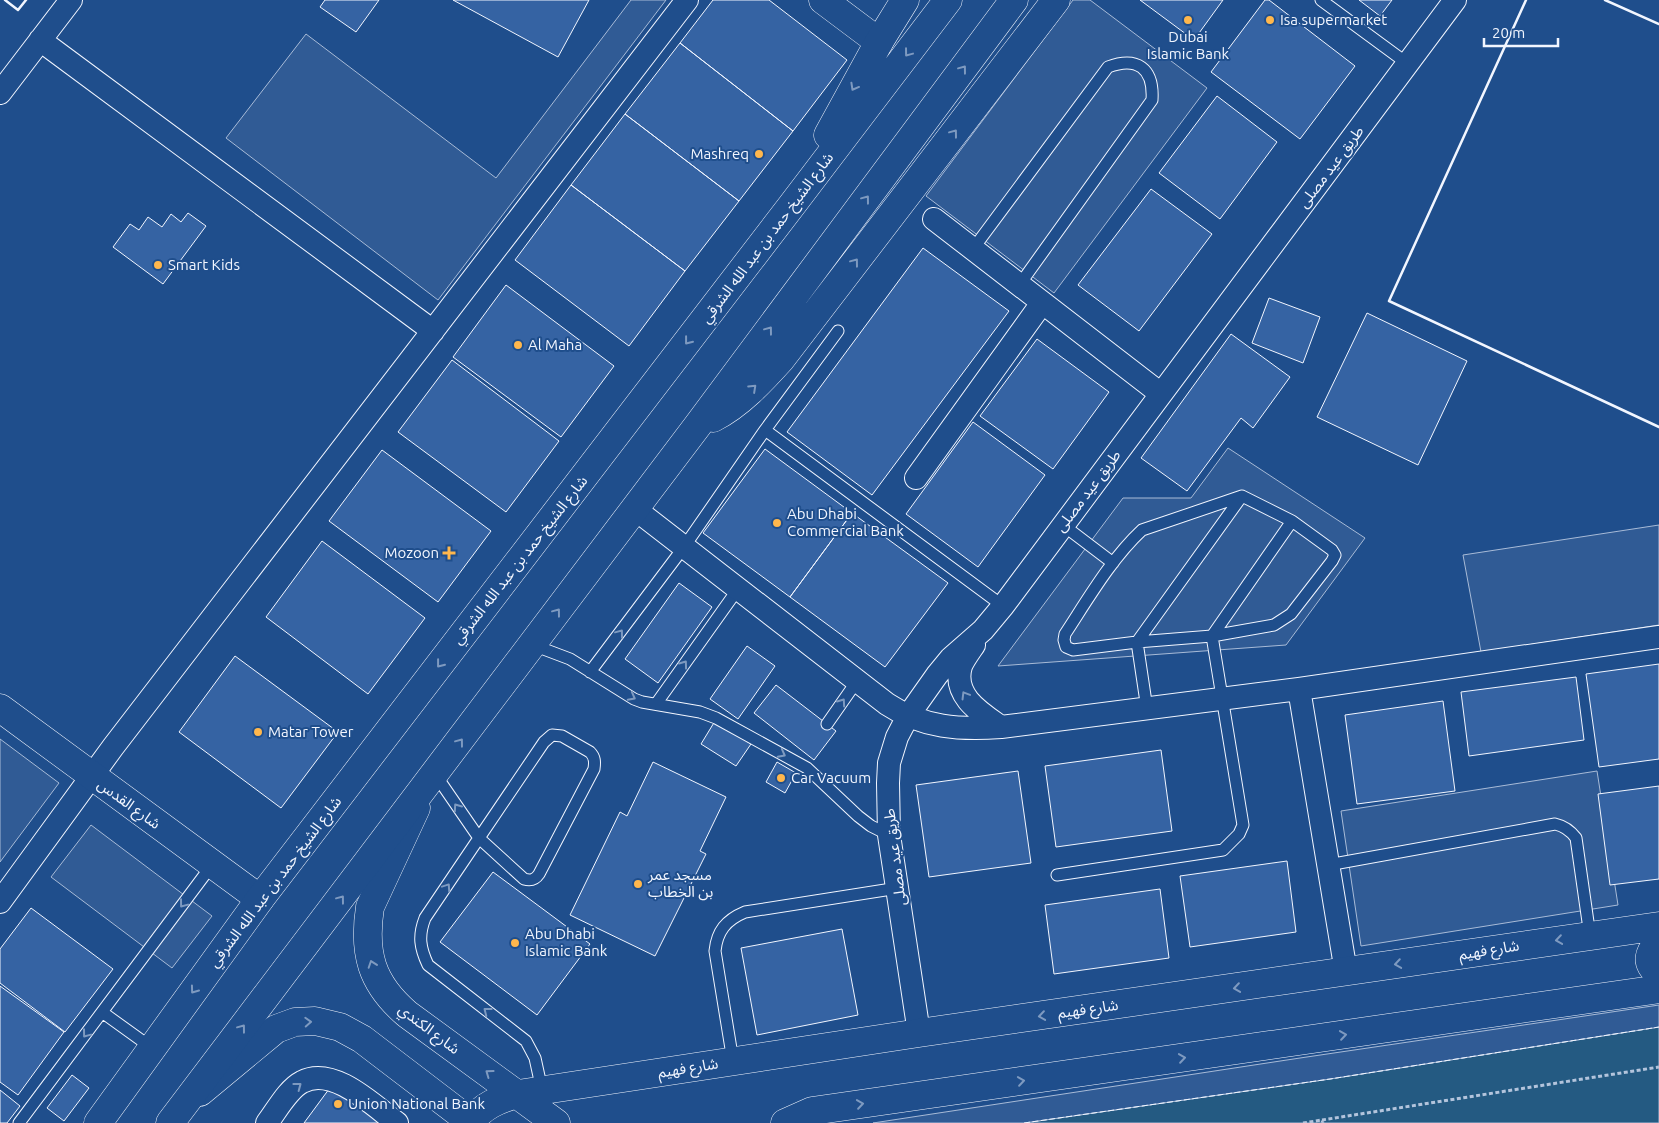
<svg xmlns="http://www.w3.org/2000/svg" width="1659" height="1123" viewBox="0 0 1659 1123" font-family="Ubuntu,'Noto Sans Arabic',sans-serif">
<style>
.green{fill:#245a82;stroke:#a8bbd7}
.parking{fill:#305b95;stroke:#a8bbd7}
.building{fill:#3563a3;stroke:#f2f6ff}
.lines{fill:none;stroke-linecap:round;stroke-linejoin:round}
.lane-casing{stroke:#f2f6ff;stroke-width:13}
.street-casing{stroke:#f2f6ff;stroke-width:24}
.secondary-casing{stroke:#f2f6ff;stroke-width:29}
.highway-casing{stroke:#f2f6ff;stroke-width:29}
.path{stroke:#b3c4dc;stroke-width:3;stroke-dasharray:4 2.5;stroke-linecap:butt}
.lane{stroke:#1f4e8c;stroke-width:11}
.street{stroke:#1f4e8c;stroke-width:22}
.secondary{stroke:#1f4e8c;stroke-width:28}
.highway{stroke:#1f4e8c;stroke-width:28}
.fence{stroke:#f2f6ff;stroke-width:1;stroke-dasharray:6 2.5;stroke-linecap:butt}
.wall{stroke:#f2f6ff;stroke-width:2.5}
.oneway{stroke:#7e9ac0}
.poi-dot{fill:#ffb74d;stroke:#1f4e8c;stroke-width:2}
.labels{text-anchor:middle;stroke-width:4;stroke-linejoin:round;paint-order:stroke}
.poi-label{font-size:15px;fill:#f2f6ff;stroke:#1f4e8c;text-anchor:start}
.street-label{font-size:15px;fill:#f2f6ff;stroke:#1f4e8c}
</style>
<rect width="100%" height="100%" fill="#1f4e8c"/>
<path class="green" d="M 1659,1027 L 1659,1123 L 1024,1123 L 1330,1079 Z"/>
<path class="parking" d="M 631,0 L 666,0 L 438,300 L 226,138 L 306,34 L 496,178 Z
M 1073,0 L 1090,0 L 1207,88 L 1054,293 L 926,196 Z
M 1228,448 L 1365,538 L 1286,645 L 998,666 L 1123,498 L 1191,498 Z
M 1659,525 L 1659,625 L 1481,652 L 1463,555 Z
M 0,739 L 59,783 L 0,862 Z
M 1597,771 L 1618,905 L 1361,946 L 1341,811 Z
M 91,825 L 212,916 L 172,968 L 51,877 Z
M 1659,1005 L 1659,1027 L 1330,1079 L 1024,1123 L 873,1123 L 1300,1058 Z"/>
<path class="building" d="M 325,0 L 379,0 L 356,32 L 320,7 Z
M 453,0 L 589,0 L 558,57 Z
M 713,0 L 769,0 L 847,60 L 793,131 L 680,43 Z
M 1140,0 L 1223,0 L 1194,40 Z
M 1265,0 L 1269,0 L 1355,66 L 1300,139 L 1211,72 Z
M 1359,0 L 1392,0 L 1380,16 Z
M 680,43 L 793,131 L 739,201 L 625,114 Z
M 1217,96 L 1277,142 L 1220,219 L 1159,173 Z
M 625,114 L 739,201 L 685,271 L 571,185 Z
M 571,185 L 685,271 L 629,346 L 515,260 Z
M 1151,189 L 1212,234 L 1139,331 L 1078,285 Z
M 188,213 L 206,226 L 163,284 L 113,247 L 130,224 L 139,230 L 148,217 L 162,227 L 171,214 L 181,222 Z
M 923,248 L 1009,311 L 872,495 L 787,432 Z
M 506,285 L 614,366 L 561,437 L 453,357 Z
M 1269,298 L 1320,317 L 1303,363 L 1252,343 Z
M 1367,313 L 1467,361 L 1418,465 L 1317,417 Z
M 1231,334 L 1290,377 L 1253,428 L 1241,418 L 1187,491 L 1141,458 Z
M 1037,339 L 1109,392 L 1053,469 L 980,416 Z
M 452,360 L 559,441 L 506,512 L 398,432 Z
M 973,422 L 1045,475 L 978,567 L 906,514 Z
M 765,449 L 852,513 L 790,597 L 703,533 Z
M 382,450 L 491,531 L 438,602 L 329,521 Z
M 852,513 L 948,583 L 885,667 L 790,597 Z
M 322,541 L 425,618 L 368,694 L 266,617 Z
M 679,583 L 712,607 L 658,683 L 625,659 Z
M 747,646 L 775,666 L 738,719 L 710,699 Z
M 235,656 L 338,732 L 281,808 L 179,732 Z
M 1659,664 L 1659,759 L 1599,767 L 1586,674 Z
M 1576,677 L 1584,740 L 1469,756 L 1461,692 Z
M 776,685 L 836,731 L 814,760 L 754,713 Z
M 1443,701 L 1455,791 L 1357,804 L 1345,715 Z
M 715,721 L 751,744 L 736,766 L 701,744 Z
M 1161,750 L 1172,831 L 1056,847 L 1045,766 Z
M 653,762 L 726,797 L 700,851 L 706,854 L 655,956 L 570,915 L 620,812 L 627,816 Z
M 777,762 L 796,773 L 785,793 L 766,782 Z
M 1018,771 L 1031,863 L 929,877 L 916,785 Z
M 1659,786 L 1659,879 L 1610,885 L 1598,794 Z
M 1287,861 L 1296,932 L 1190,947 L 1180,876 Z
M 493,872 L 590,944 L 537,1015 L 440,942 Z
M 1160,889 L 1169,958 L 1054,974 L 1045,905 Z
M 31,908 L 113,969 L 65,1032 L 0,983 L 0,949 Z
M 842,929 L 858,1015 L 757,1035 L 741,948 Z
M 0,986 L 64,1032 L 18,1095 L 0,1082 Z
M 72,1075 L 89,1088 L 64,1121 L 47,1108 Z
M 332,1085 L 383,1123 L 304,1123 Z
M 0,1090 L 20,1106 L 7,1123 L 0,1123 Z"/>
<g class="lines">
<g class="lane-casing">
<path id="lane" d="M 1321,0 L 1408,64
M 973,249 L 1108,67 C 1137,56 1154,68 1152,100 L 1020,284
M 765,430 L 1003,606
M 1242,496 L 1292,521 L 1332,550 L 1335,555 L 1332,561 L 1291,614 L 1274,625 L 1212,636 L 1137,642 L 1073,650 L 1066,647 L 1064,640 L 1065,634 C 1088,599 1111,559 1142,530 Z
M 1063,525 L 1113,563
M 533,645 L 570,659 L 634,699 L 642,702 L 700,712 L 716,718 L 807,768 L 858,816 L 871,826 L 889,835
M 590,672 L 684,547 L 765,430 L 838,331
M 656,704 L 738,589
M 1147,709 L 1137,642 L 1242,496
M 827,724 L 857,681
M 552,735 L 562,736 L 590,752 C 595,757 595,762 594,769 L 539,874 C 535,880 531,881 524,879 L 479,838 L 544,742 Z
M 435,774 L 479,838 L 425,918 C 418,936 420,948 428,965 L 526,1041 L 535,1058 L 542,1090
M 1328,865 L 1555,824 C 1564,826 1570,830 1576,838 L 1590,936
M 1057,875 L 1223,850 L 1239,834 L 1243,825 L 1212,636 L 1292,521
M 102,1012 L 152,1048
M 733,1061 L 715,951 C 717,931 726,920 745,912 L 898,888
M 19,1123 L 212,865"/>
</g>
<g class="street-casing">
<path id="street" d="M 40,40 L 433,331
M 0,93 L 71,0
M 934,219 L 1161,394
M 916,478 L 1042,303
M 635,509 L 887,704 C 923,728 960,730 1001,727 L 1299,689 L 1659,637
M 974,645 C 970,651 964,659 961,666 C 952,696 981,713 1001,727
M 1299,689 L 1346,972
M 0,902 L 113,747 L 687,0
M 919,1033 L 889,835 L 888,783 L 889,763 L 897,737 L 908,716 L 937,675 L 951,658 L 983,630 L 1003,606 L 1455,0
M 267,1123 C 277,1110 288,1089 302,1082 C 333,1065 374,1106 397,1123"/>
</g>
<g class="secondary-casing">
<path id="secondary" d="M 823,0 L 879,42
M 0,708 L 260,899
M 416,808 L 370,907 C 363,953 371,983 407,1014 L 556,1123
M 1659,940 C 1649,953 1644,962 1659,974
M 200,1092 L 276,1029 L 295,1022 L 315,1021 L 340,1027 L 362,1039 L 472,1123
M 471,1122 C 482,1106 499,1099 518,1094 L 919,1033 L 1659,926
M 785,1123 L 812,1111 L 1659,989"/>
</g>
<g class="highway-casing">
<path id="highway" d="M 828,135 L 879,42 L 905,0
M 713,418 C 740,404 761,381 781,359 L 1056,0
M 98,1123 L 260,899 L 792,205 L 948,0
M 170,1123 L 698,425 L 1014,0"/>
</g>
<path class="path" d="M 1322,1120 L 1659,1067
M 1303,1123 L 1322,1120 L 1323,1123"/>
<use href="#lane" class="lane"/>
<use href="#street" class="street"/>
<use href="#secondary" class="secondary"/>
<use href="#highway" class="highway"/>
<path class="fence" d="M 1024,1123 L 1330,1079 L 1659,1027"/>
<path class="wall" d="M 5,0 L 18,10 L 26,0
M 1526,0 L 1389,301 L 1659,427
M 1605,0 L 1659,24"/>
</g>
<defs><path id="oneway-chevron" d="M-2-3.5L2.5 0L-2 3.5" fill="none" stroke-width="1.6" stroke-linecap="round" stroke-linejoin="round" transform="scale(1.25)"/></defs>
<g class="oneway">
<use href="#oneway-chevron" transform="translate(908 53) rotate(127)"/>
<use href="#oneway-chevron" transform="translate(963 69) rotate(-53)"/>
<use href="#oneway-chevron" transform="translate(854 87) rotate(119)"/>
<use href="#oneway-chevron" transform="translate(954 133) rotate(-53)"/>
<use href="#oneway-chevron" transform="translate(866 199) rotate(-53)"/>
<use href="#oneway-chevron" transform="translate(855 262) rotate(-53)"/>
<use href="#oneway-chevron" transform="translate(769 330) rotate(-53)"/>
<use href="#oneway-chevron" transform="translate(688 341) rotate(128)"/>
<use href="#oneway-chevron" transform="translate(753 388) rotate(-43)"/>
<use href="#oneway-chevron" transform="translate(557 612) rotate(-53)"/>
<use href="#oneway-chevron" transform="translate(620 633) rotate(-53)"/>
<use href="#oneway-chevron" transform="translate(440 664) rotate(128)"/>
<use href="#oneway-chevron" transform="translate(684 664) rotate(-54)"/>
<use href="#oneway-chevron" transform="translate(965 695) rotate(-121)"/>
<use href="#oneway-chevron" transform="translate(632 697) rotate(28)"/>
<use href="#oneway-chevron" transform="translate(842 702) rotate(-55)"/>
<use href="#oneway-chevron" transform="translate(460 742) rotate(-53)"/>
<use href="#oneway-chevron" transform="translate(782 754) rotate(28)"/>
<use href="#oneway-chevron" transform="translate(457 807) rotate(-125)"/>
<use href="#oneway-chevron" transform="translate(447 887) rotate(-56)"/>
<use href="#oneway-chevron" transform="translate(341 899) rotate(-53)"/>
<use href="#oneway-chevron" transform="translate(183 904) rotate(127)"/>
<use href="#oneway-chevron" transform="translate(1559 940) rotate(172)"/>
<use href="#oneway-chevron" transform="translate(372 964) rotate(-109)"/>
<use href="#oneway-chevron" transform="translate(1398 964) rotate(171)"/>
<use href="#oneway-chevron" transform="translate(1237 988) rotate(172)"/>
<use href="#oneway-chevron" transform="translate(194 990) rotate(126)"/>
<use href="#oneway-chevron" transform="translate(487 1011) rotate(-142)"/>
<use href="#oneway-chevron" transform="translate(1042 1016) rotate(172)"/>
<use href="#oneway-chevron" transform="translate(308 1022) rotate(-3)"/>
<use href="#oneway-chevron" transform="translate(242 1028) rotate(-53)"/>
<use href="#oneway-chevron" transform="translate(86 1034) rotate(127)"/>
<use href="#oneway-chevron" transform="translate(1343 1035) rotate(-8)"/>
<use href="#oneway-chevron" transform="translate(1182 1058) rotate(-8)"/>
<use href="#oneway-chevron" transform="translate(489 1073) rotate(-144)"/>
<use href="#oneway-chevron" transform="translate(1021 1081) rotate(-8)"/>
<use href="#oneway-chevron" transform="translate(298 1086) rotate(-37)"/>
<use href="#oneway-chevron" transform="translate(860 1104) rotate(-8)"/>
</g>
<g class="poi-dot">
<circle cx="1188" cy="20" r="5"/>
<circle cx="1270" cy="20" r="5"/>
<circle cx="759" cy="154" r="5"/>
<circle cx="158" cy="265" r="5"/>
<circle cx="518" cy="345" r="5"/>
<circle cx="777" cy="523" r="5"/>
<path d="M446.5 545.5h5v5h5v5h-5v5h-5v-5h-5v-5h5z"/>
<circle cx="258" cy="732" r="5"/>
<circle cx="781" cy="778" r="5"/>
<circle cx="638" cy="884" r="5"/>
<circle cx="515" cy="943" r="5"/>
<circle cx="338" cy="1104" r="5"/>
</g>
<g class="labels">
<g class="poi-label">
<text x="1280" y="25">Isa supermarket</text>
<text x="1188" y="42" text-anchor="middle">Dubai<tspan x="1188" dy="17">Islamic Bank</tspan></text>
<text x="749" y="159" text-anchor="end">Mashreq</text>
<text x="168" y="270">Smart Kids</text>
<text x="528" y="350">Al Maha</text>
<text x="787" y="519">Abu Dhabi<tspan x="787" dy="17">Commercial Bank</tspan></text>
<text x="439" y="558" text-anchor="end">Mozoon</text>
<text x="268" y="737">Matar Tower</text>
<text x="791" y="783">Car Vacuum</text>
<text x="648" y="880">مسجد عمر<tspan x="648" dy="17">بن الخطاب</tspan></text>
<text x="525" y="939">Abu Dhabi<tspan x="525" dy="17">Islamic Bank</tspan></text>
<text x="348" y="1109">Union National Bank</text>
</g>
<g class="street-label">
<text transform="translate(1331 167) rotate(-53)" y="5">طريق عيد مصلى</text>
<text transform="translate(767 238) rotate(-53)" y="5">شارع الشيخ حمد بن عبد الله الشرقي</text>
<text transform="translate(1088 491) rotate(-53)" y="5">طريق عيد مصلى</text>
<text transform="translate(520 560) rotate(-52)" y="5">شارع الشيخ حمد بن عبد الله الشرقي</text>
<text transform="translate(129 804) rotate(36)" y="5">شارع القدس</text>
<text transform="translate(895 857) rotate(-97)" y="5">طريق عيد مصلى</text>
<text transform="translate(275 882) rotate(-53)" y="5">شارع الشيخ حمد بن عبد الله الشرقي</text>
<text transform="translate(1489 950) rotate(-9)" y="5">شارع فهيم</text>
<text transform="translate(1088 1009) rotate(-8)" y="5">شارع فهيم</text>
<text transform="translate(429 1029) rotate(37)" y="5">شارع الكندي</text>
<text transform="translate(688 1068) rotate(-9)" y="5">شارع فهيم</text>
</g>
</g>
<path d="M1484 38v8h74v-8" fill="none" stroke="#f2f6ff" stroke-width="2.5"/>
<text x="1492" y="38" font-size="15" fill="#f2f6ff" stroke="#1f4e8c" stroke-width="4" paint-order="stroke">20 m</text>
</svg>
